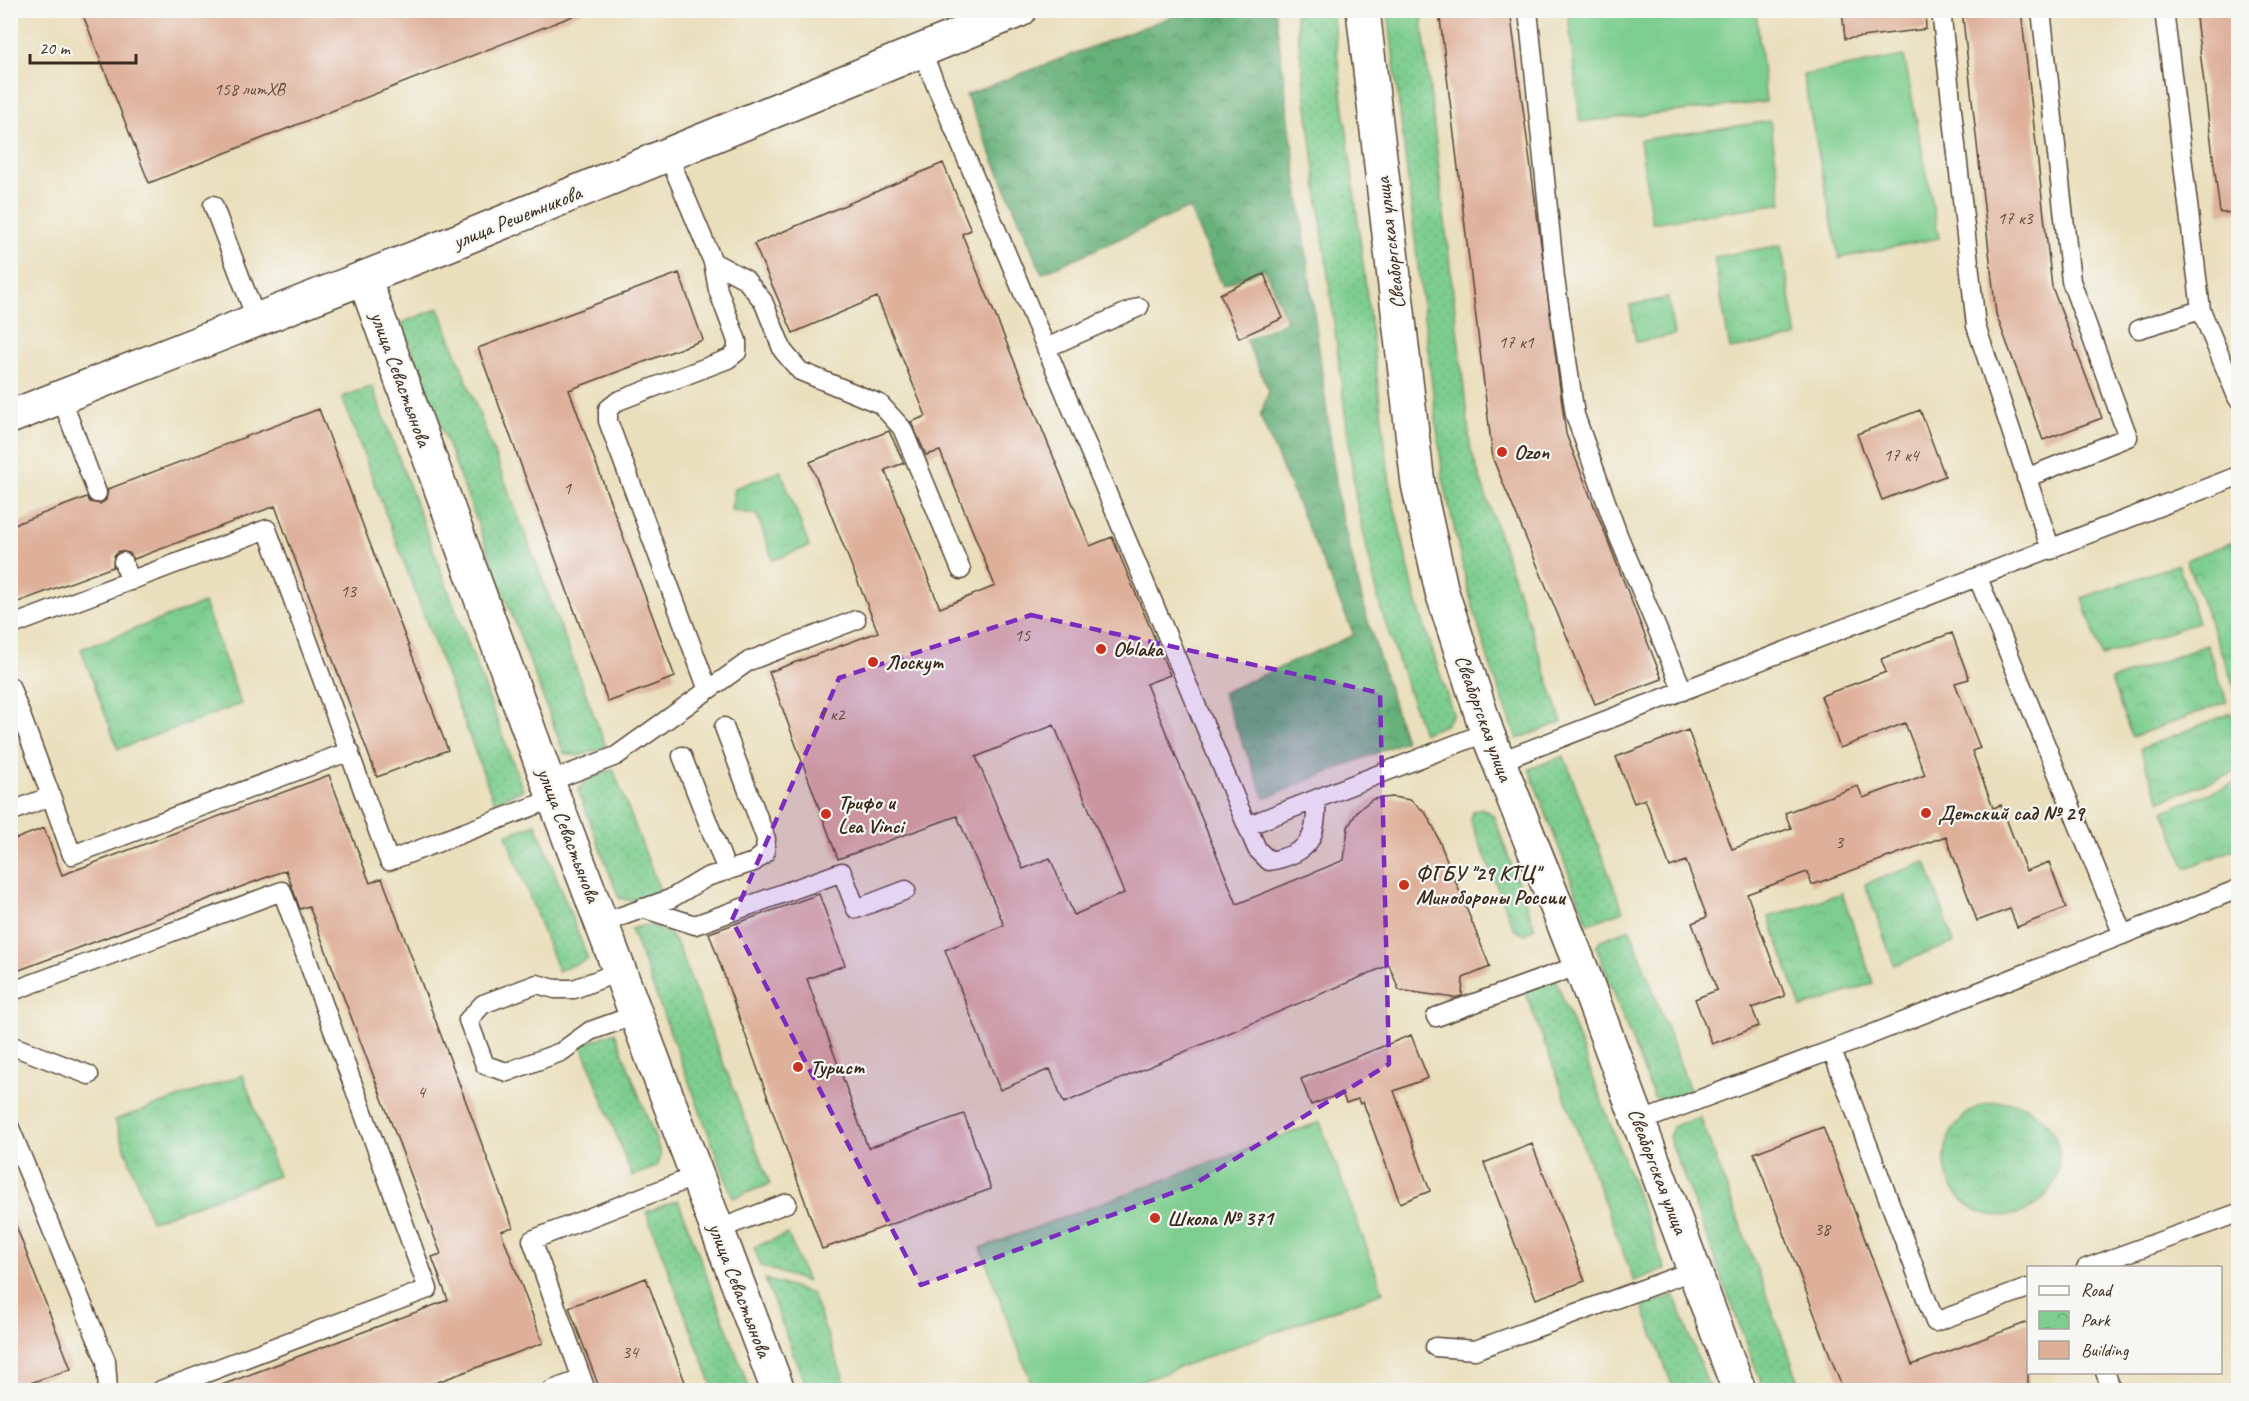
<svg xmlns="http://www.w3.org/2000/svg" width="2249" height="1401" viewBox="0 0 2249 1401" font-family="Caveat,sans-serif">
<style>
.grass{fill:url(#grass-dots);stroke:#5c7c56;stroke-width:1.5}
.forest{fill:url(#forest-crowns);stroke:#506d4c;stroke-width:1.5}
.park{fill:url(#park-crowns);stroke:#5c7c56;stroke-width:1.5}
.garden{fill:#7dcd8e;stroke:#5c7c56;stroke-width:1.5}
.building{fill:#deb09a;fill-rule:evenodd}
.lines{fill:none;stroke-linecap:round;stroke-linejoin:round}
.lane-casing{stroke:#554536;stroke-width:21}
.street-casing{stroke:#554536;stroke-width:36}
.lane{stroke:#fff;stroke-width:18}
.street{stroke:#fff;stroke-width:33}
.marked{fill:#7b2cbf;fill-opacity:0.2;stroke:#7b2cbf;stroke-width:4.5;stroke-dasharray:12 8;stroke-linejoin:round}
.poi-dot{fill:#c8321e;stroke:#f6f6f2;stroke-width:2}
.labels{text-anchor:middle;stroke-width:4.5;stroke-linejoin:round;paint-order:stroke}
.number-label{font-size:18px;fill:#644c3d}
.street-label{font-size:21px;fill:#3b2a1e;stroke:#f6f6f2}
.poi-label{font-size:21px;font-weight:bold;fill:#3b2a1e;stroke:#f6f6f2;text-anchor:start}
</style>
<defs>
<pattern id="grass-dots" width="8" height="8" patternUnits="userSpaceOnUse" patternTransform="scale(1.5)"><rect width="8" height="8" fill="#7dcd8e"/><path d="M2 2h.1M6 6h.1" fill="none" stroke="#6db07a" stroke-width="1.8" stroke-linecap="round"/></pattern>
<pattern id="forest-crowns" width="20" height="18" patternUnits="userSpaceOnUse" patternTransform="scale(1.5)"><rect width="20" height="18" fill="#66b079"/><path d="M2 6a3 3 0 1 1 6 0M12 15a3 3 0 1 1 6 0" fill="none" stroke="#558f63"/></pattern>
<pattern id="park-crowns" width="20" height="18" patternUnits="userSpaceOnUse" patternTransform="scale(1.5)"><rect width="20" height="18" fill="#7dcd8e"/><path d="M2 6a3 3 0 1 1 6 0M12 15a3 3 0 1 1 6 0" fill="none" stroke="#6db07a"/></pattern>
</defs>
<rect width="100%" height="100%" fill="#f6f6f2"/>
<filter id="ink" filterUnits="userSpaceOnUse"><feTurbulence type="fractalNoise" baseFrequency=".0167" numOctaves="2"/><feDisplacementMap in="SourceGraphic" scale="12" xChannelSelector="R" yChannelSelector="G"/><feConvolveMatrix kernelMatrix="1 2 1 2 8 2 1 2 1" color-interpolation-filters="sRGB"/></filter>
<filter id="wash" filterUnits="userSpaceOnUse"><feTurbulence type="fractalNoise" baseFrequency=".008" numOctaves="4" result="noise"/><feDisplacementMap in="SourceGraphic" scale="24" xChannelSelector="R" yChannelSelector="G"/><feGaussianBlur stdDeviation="1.35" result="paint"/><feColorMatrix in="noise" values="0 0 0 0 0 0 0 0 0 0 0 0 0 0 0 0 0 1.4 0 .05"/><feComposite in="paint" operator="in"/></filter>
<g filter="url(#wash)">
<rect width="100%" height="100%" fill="#eadfbc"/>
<path class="grass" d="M 1295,11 L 1332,11 L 1391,492 L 1416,600 L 1453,714 L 1445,725 L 1423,733 L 1381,610 L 1356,500 Z
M 1388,11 L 1421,11 L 1471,451 L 1562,722 L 1517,739 L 1489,662 L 1467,586 L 1443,478 Z
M 439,308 L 606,747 L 579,756 L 564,753 L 402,323 Z
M 372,386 L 523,790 L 494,802 L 342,397 Z
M 1564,756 L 1623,911 L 1588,924 L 1529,769 Z
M 613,769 L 660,891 L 633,901 L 619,898 L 578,790 L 588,779 Z
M 1481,808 L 1493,815 L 1533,922 L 1535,927 L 1525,935 L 1514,929 L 1472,824 L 1470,818 L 1473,811 Z
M 536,824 L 588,959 L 558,971 L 506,835 Z
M 645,925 C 661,927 669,932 678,946 L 770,1184 L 733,1198 L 631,929 Z
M 1630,929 L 1690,1090 L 1665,1100 L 1654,1098 L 1596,946 L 1601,940 Z
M 1556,980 L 1665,1269 L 1634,1281 L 1525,991 Z
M 615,1032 L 661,1154 L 656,1167 L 632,1176 L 582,1045 Z
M 1700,1117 L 1802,1390 L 1764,1390 L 1669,1137 L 1674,1126 Z
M 678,1200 L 750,1390 L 714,1390 L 646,1212 Z
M 788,1234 L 807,1282 L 761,1266 L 754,1247 Z
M 765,1279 L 812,1294 L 848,1390 L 807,1390 Z
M 1674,1295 L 1710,1390 L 1674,1390 L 1643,1307 Z"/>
<path class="forest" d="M 1186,11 L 1275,11 L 1339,505 L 1366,615 L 1405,741 L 1265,798 L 1222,693 L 1354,635 L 1260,416 L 1269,391 L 1246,340 L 1287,321 L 1264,268 L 1223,286 L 1189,208 L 1042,273 L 966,95 Z"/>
<path class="park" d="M 1781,245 L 1797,337 L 1730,349 L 1714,257 Z
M 1668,298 L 1674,335 L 1636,342 L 1630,305 Z
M 781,471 L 809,546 L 773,560 L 757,515 L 731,510 L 735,488 Z
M 2238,540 L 2238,696 L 2186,560 Z
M 2178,564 L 2198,622 L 2102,656 L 2082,598 Z
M 204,603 L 241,704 L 118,749 L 81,649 Z
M 2207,645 L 2227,702 L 2132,737 L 2111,680 Z
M 2231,713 L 2238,732 L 2238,771 L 2160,801 L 2140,749 Z
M 2238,782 L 2238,848 L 2186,868 L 2164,811 Z
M 1926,862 L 1954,943 L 1894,965 L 1865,884 Z
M 1842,893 L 1873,983 L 1801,1008 L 1769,917 Z
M 243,1075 L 278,1176 L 151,1221 L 115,1120 Z
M1945 1159a57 57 0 1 1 114 0a57 57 0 1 1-114 0Z"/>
<path class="garden" d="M 1589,11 L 1756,11 L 1766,102 L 1580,122 L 1568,13 Z
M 1904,56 L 1939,238 L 1839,258 L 1803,75 Z
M 1770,121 L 1782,203 L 1652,223 L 1640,140 Z
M 1320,1122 L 1383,1292 L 1118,1390 L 1034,1390 L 981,1248 Z"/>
<g id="blocks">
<path class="building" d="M 81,10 L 583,10 L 583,12 L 149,183 Z
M 1439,10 L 1510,10 L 1566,434 L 1662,679 L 1595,704 L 1493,459 Z
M 1842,10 L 1925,10 L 1926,29 L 1845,39 Z
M 1962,10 L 2021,10 L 2052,287 L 2102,418 L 2043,440 L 1996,314 Z
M 2195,10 L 2238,10 L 2238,212 L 2220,213 Z
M 943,163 L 971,230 L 962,234 L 1090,546 L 1112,537 L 1170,675 L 1146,684 L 1237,904 L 1344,860 L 1348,827 L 1358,810 L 1373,799 L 1393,797 L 1410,800 L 1425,812 L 1434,828 L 1490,967 L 1463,978 L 1462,996 L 1454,998 L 1399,990 L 1389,965 L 1064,1103 L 1050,1069 L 1000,1090 L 945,950 L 1004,925 L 957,816 L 838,859 L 769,672 L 878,632 L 810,462 L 889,431 L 904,463 L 885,470 L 940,608 L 995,586 L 940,451 L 926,455 L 911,422 L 926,416 L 877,297 L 793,333 L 754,244 ZM 1054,725 L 1124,893 L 1074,915 L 1050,858 L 1023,869 L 976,757 Z
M 679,273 L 703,340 L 569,390 L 675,677 L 608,702 L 478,348 Z
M 1264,274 L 1283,318 L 1239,338 L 1220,294 Z
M 319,409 L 448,750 L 377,777 L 275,506 L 134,559 L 129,553 L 119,551 L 114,556 L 113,567 L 10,605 L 10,526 L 87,497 L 90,502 L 100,504 L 106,500 L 108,489 Z
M 1920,410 L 1945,476 L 1882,500 L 1857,434 Z
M 1952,633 L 1969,679 L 1955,683 L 1980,748 L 1972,751 L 1993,808 L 2001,805 L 2026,871 L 2049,862 L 2066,908 L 2017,927 L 2010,909 L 1977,921 L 1946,836 L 1812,885 L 1807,872 L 1747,894 L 1785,996 L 1752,1008 L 1759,1026 L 1712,1044 L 1695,999 L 1717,990 L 1692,923 L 1707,917 L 1686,861 L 1670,867 L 1645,799 L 1634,803 L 1616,757 L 1688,730 L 1732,849 L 1791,828 L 1785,813 L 1858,786 L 1863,798 L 1925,775 L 1905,723 L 1840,748 L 1821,696 L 1886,672 L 1881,659 Z
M 329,775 L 370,883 L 382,878 L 513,1227 L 501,1231 L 543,1343 L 416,1390 L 215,1390 L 214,1388 L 448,1300 L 432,1257 L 441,1254 L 309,906 L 300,909 L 286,870 L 17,971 L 10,953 L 10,841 L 44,828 L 62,875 Z
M 819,894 L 845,965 L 807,979 L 868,1148 L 964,1114 L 991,1189 L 822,1249 L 709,933 Z
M 1411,1035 L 1428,1078 L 1394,1091 L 1430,1191 L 1400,1203 L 1363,1102 L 1360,1104 L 1358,1099 L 1346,1103 L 1342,1093 L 1311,1105 L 1301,1079 Z
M 1823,1127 L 1912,1365 L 2028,1322 L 2028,1390 L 1843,1390 L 1754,1153 Z
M 1532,1144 L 1585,1281 L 1536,1299 L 1484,1163 Z
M 13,1218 L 71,1369 L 10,1390 L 10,1219 Z
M 646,1278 L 688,1390 L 600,1390 L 569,1307 Z"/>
</g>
</g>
<g filter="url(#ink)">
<use href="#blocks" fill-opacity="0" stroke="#554536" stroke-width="1.5"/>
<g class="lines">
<g class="lane-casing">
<path id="lane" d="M 1528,10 L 1555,278 L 1575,415 L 1618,535 L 1683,691
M 1941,10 L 1976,326 L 2051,550
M 2164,10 L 2201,310 L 2238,399
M 921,50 L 1247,826 L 1487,732
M 213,205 L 257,321
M 713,262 L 745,279 L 763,301 L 783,351 L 800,371 L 880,404 L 902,428 L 961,570
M 2139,329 L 2201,310
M 1046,348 L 1139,307
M 61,397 L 97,493
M 2026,478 L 2128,437 L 2071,281 L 2041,10
M 123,562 L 131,581
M 1978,578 L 2123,935
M 10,626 L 267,529 L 389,861 L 555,798
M 10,686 L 51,796 L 10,812
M 708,690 L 749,661 L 856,620
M 682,756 L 727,871
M 1498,762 L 2238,476
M 548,782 L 616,756 L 708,690 L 608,421 L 608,409 L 618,401 L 728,359 L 737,352 L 737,341 L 718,290 L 713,262 L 668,155
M 51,796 L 72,855 L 350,751
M 1247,826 L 1257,849 L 1269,861 C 1309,854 1318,838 1316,799
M 642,908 L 695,925 L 842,872 L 856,909 L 906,890
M 602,923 L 670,899 L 707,877 L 754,862 L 765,853 L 766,839 L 724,727
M 621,971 L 574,989 L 555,989 L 537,984 L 483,1004 L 468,1020 L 485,1065 L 507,1072 L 561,1052 L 590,1031 L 638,1014
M 10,992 L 282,891 L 428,1289 L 161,1390
M 1436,1017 L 1580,965
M 10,1045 L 89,1075
M 1832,1050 L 1935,1322 L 2028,1288
M 1639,1122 L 1832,1050 L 2238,889
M 10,1128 L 106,1361 L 108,1390
M 717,1230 L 787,1203
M 2086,1268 L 2238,1213
M 1435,1347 L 1475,1350 L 1695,1270
M 2105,1372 L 2112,1390
M 552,1390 L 582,1379
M 586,1390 L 532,1240 L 696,1176"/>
</g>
<g class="street-casing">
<path id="street" d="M 1363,10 L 1418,484 L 1442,592 L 1487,732 L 1580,965 L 1739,1390
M 364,278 L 548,782 L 778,1390
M 10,417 L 450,244 L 1020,10"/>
</g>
<use href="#lane" class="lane"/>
<use href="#street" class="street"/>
</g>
</g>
<path class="marked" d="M 1031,615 L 1380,693 L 1389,1064 L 1191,1186 L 921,1285 L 732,920 L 839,678 Z"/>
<g class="poi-dot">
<circle cx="1502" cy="452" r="6"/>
<circle cx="1101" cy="649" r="6"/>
<circle cx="873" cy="662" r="6"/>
<circle cx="1926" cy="813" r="6"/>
<circle cx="826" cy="814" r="6"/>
<circle cx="1404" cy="885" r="6"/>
<circle cx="798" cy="1067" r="6"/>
<circle cx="1155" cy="1218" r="6"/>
</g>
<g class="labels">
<g class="number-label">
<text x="249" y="95">158 литХВ</text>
<text x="2015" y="224">17 к3</text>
<text x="1516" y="348">17 к1</text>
<text x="1901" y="461">17 к4</text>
<text x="567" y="494">1</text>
<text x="348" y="597">13</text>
<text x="1022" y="641">15</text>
<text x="831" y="720">1 к2</text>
<text x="1839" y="848">3</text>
<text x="421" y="1098">4</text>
<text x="1822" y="1235">38</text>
<text x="630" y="1358">34</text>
</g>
<g class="street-label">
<text transform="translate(517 217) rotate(-22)" y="7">улица Решетникова</text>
<text transform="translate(1390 243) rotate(-97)" y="7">Свеаборгская улица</text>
<text transform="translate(401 379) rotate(70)" y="7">улица Севастьянова</text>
<text transform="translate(1484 718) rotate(70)" y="7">Свеаборгская улица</text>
<text transform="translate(569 835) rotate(69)" y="7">улица Севастьянова</text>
<text transform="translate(1658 1171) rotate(69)" y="7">Свеаборгская улица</text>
<text transform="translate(740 1290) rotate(69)" y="7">улица Севастьянова</text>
</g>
<g class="poi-label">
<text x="1514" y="459">Ozon</text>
<text x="1113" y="656">Oblaka</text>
<text x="885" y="669">Лоскут</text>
<text x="838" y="809">Трифо и<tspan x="838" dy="24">Lea Vinci</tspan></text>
<text x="1938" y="820">Детский сад № 29</text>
<text x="1416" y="880">ФГБУ "29 КТЦ"<tspan x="1416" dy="24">Минобороны России</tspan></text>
<text x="810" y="1074">Турист</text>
<text x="1167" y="1225">Школа № 371</text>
</g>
</g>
<rect width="2249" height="1401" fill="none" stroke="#f6f6f2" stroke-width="36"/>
<rect x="2027" y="1266" width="195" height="108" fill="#f6f6f2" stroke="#aba49d" stroke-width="1.5"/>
<rect x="2039" y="1286" width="30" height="9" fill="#ffffff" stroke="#aba49d" stroke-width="1.5"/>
<text x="2081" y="1296" font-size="18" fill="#3b2a1e">Road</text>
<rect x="2039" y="1311" width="30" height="18" fill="url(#park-crowns)" stroke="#aba49d" stroke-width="1.5"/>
<text x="2081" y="1326" font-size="18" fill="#3b2a1e">Park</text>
<rect x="2039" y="1341" width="30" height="18" fill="#deb09a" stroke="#aba49d" stroke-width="1.5"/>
<text x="2081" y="1356" font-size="18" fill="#3b2a1e">Building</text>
<path d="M30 54v9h106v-9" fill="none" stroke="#3b2a1e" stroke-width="3"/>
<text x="39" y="54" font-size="18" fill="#3b2a1e" stroke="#f6f6f2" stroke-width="4.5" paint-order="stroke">20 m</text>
</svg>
